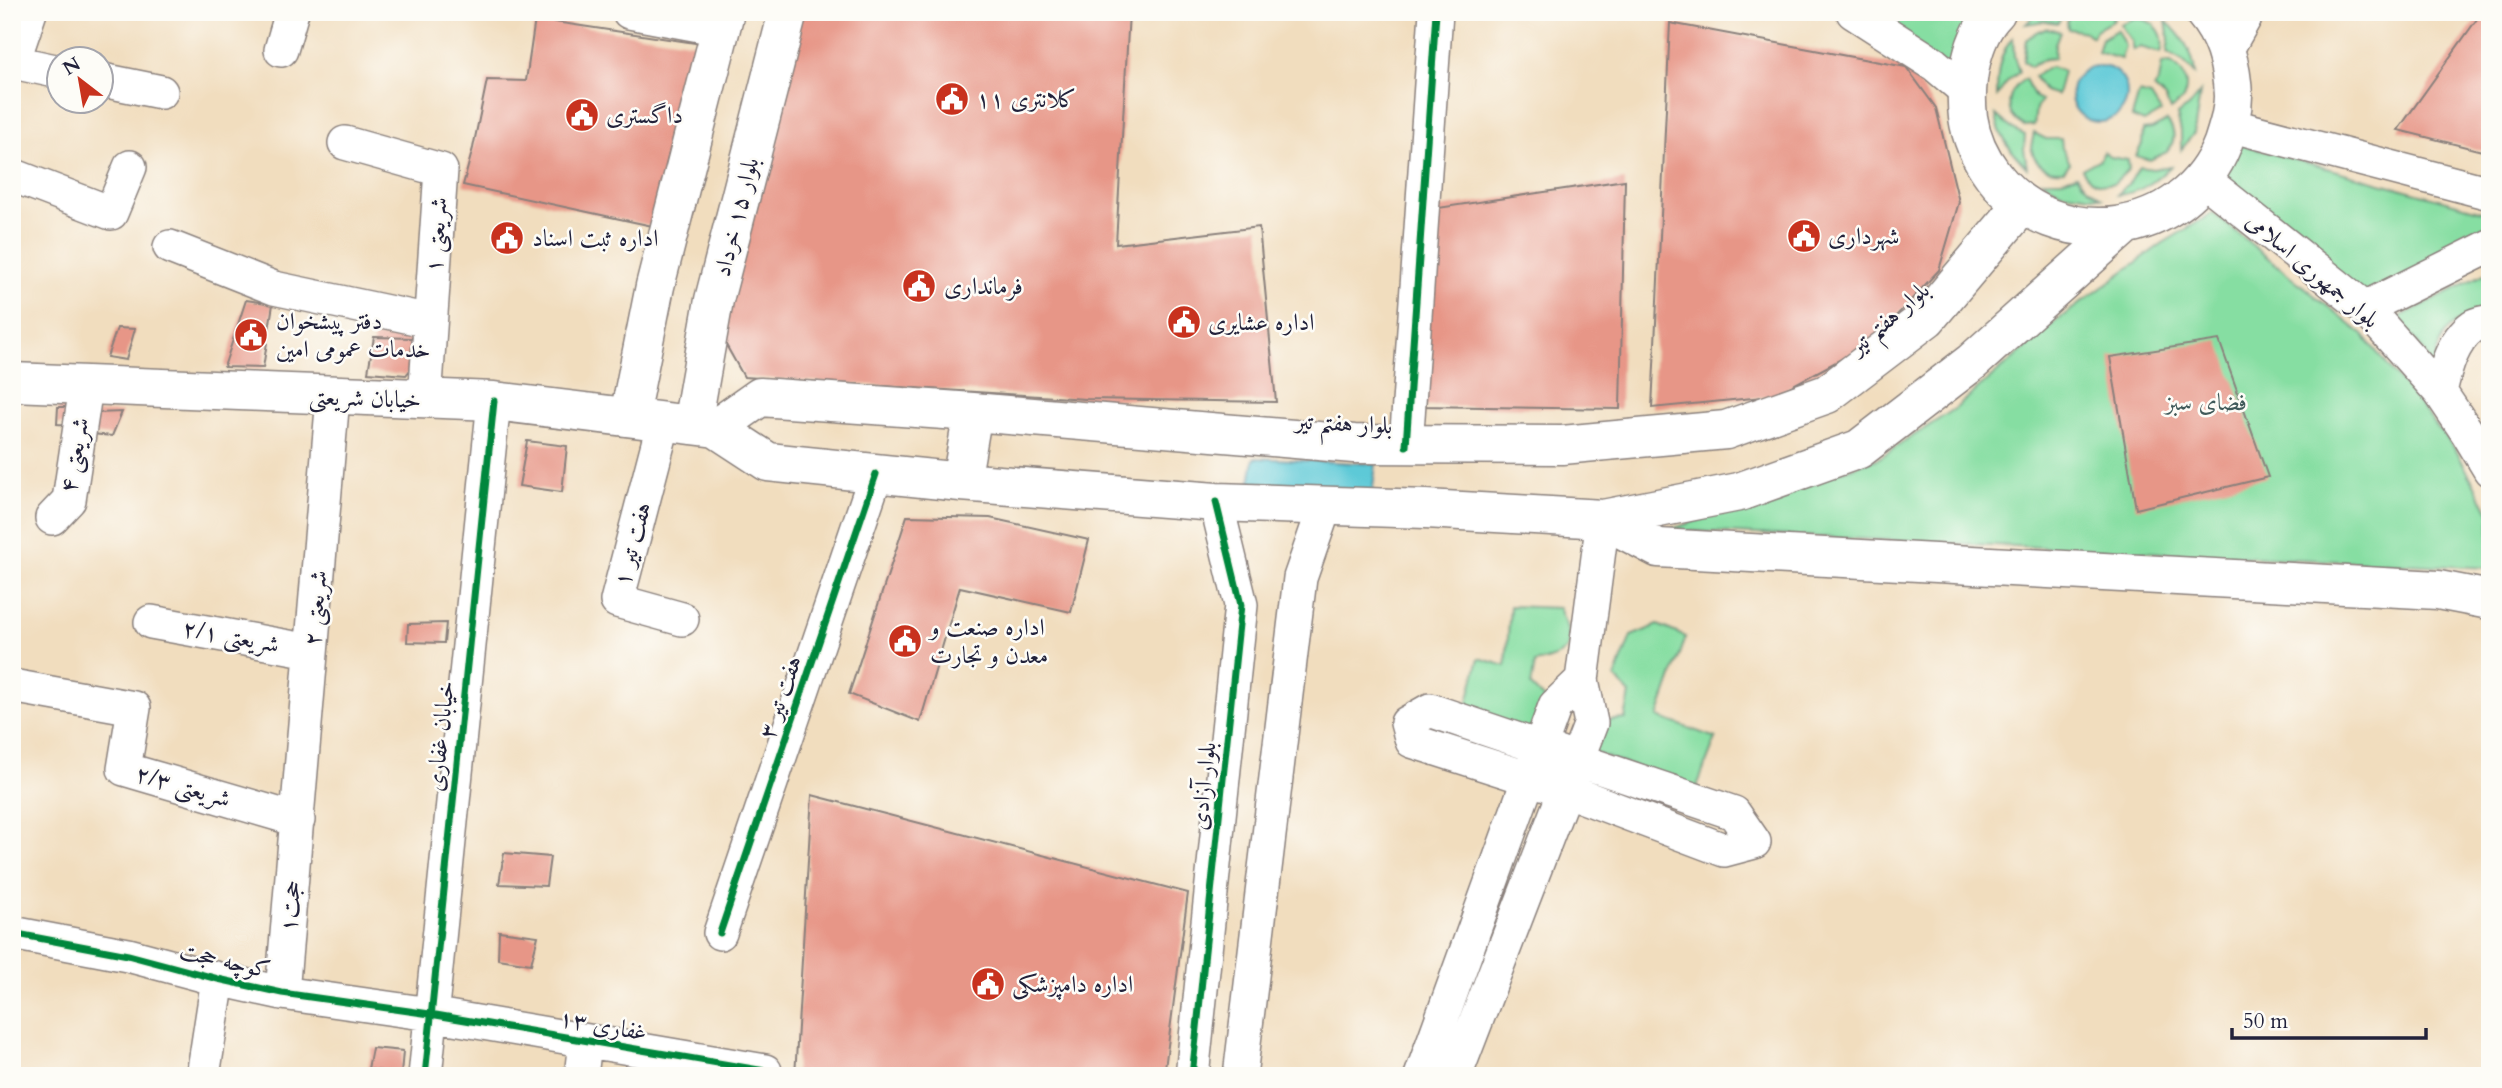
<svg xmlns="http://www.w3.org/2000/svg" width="2502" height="1088" viewBox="0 0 2502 1088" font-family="Cardo,Amiri,serif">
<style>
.green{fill:#86dea2;stroke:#54806e;stroke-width:2}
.water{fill:#5dc9d7;stroke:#407689;stroke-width:2}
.building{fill:#e79687}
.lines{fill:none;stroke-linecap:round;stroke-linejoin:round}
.minor-casing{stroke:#8a807c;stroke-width:36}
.major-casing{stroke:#8a807c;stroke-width:41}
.minor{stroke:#fff;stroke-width:33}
.major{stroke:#fff;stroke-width:38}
.cycleway-casing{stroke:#fdfcf7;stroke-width:11}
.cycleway{stroke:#00873e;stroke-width:7}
.labels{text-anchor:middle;stroke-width:5;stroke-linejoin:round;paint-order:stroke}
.poi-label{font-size:24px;fill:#22223b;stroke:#fdfcf7;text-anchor:start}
.street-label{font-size:24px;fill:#22223b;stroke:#fdfcf7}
.park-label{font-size:24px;fill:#405a5a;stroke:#fdfcf7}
</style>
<rect width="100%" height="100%" fill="#fdfcf7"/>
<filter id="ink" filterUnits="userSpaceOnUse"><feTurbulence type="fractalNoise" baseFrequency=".0143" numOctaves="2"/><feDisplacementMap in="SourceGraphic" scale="14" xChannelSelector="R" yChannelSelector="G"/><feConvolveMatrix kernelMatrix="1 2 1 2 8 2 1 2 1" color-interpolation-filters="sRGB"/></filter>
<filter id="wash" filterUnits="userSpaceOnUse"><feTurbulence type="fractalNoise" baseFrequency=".00686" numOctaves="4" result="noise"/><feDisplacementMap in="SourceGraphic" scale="28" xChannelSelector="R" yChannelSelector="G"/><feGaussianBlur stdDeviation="1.57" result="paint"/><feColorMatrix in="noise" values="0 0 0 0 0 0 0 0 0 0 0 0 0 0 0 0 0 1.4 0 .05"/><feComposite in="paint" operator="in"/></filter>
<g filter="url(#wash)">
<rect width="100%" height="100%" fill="#f1ddbe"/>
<path class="green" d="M 1862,12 L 1988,12 L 1962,83 Z
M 2038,12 L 2064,12 L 2058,23 L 2044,21 L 2026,24 Z
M 2073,12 L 2110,12 L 2114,20 L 2096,30 L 2092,37 L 2085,32 L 2068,29 L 2067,21 Z
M 2134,18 C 2154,19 2167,33 2161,53 L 2140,47 L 2133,50 L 2131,41 L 2120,24 Z
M 2166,21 C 2182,36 2193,51 2195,74 L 2181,60 L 2167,53 L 2169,39 Z
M 2046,28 L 2060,31 L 2055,44 L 2054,58 L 2045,59 L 2030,67 L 2023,61 L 2026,40 L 2036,32 Z
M 2117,30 L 2125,46 L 2121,59 L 2097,52 L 2101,39 Z
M 2013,37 L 2014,56 L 2019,72 L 2008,81 L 1997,96 C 1997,74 1999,54 2013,37 Z
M 2171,63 C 2186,72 2190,86 2182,101 L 2170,110 L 2165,98 L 2154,88 L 2159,81 L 2162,64 Z
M 2050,67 L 2063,71 L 2057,95 L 2044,91 L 2034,76 Z
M 2025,79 L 2035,97 L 2041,101 L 2036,108 L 2034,125 L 2024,126 C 2003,115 2006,90 2025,79 Z
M 2139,93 L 2151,96 L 2161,112 L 2144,122 L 2132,117 Z
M 2200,93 L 2194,133 L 2181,150 L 2181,131 L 2177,115 L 2189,107 Z
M 1996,115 L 2011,128 L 2025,135 L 2024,149 L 2027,168 C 2012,152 1999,138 1996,115 Z
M 2167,121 C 2176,131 2175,142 2167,152 L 2150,160 L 2136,156 L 2142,144 L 2143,130 L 2152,129 Z
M 2034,133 L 2046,139 L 2061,139 L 2062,148 L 2070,163 L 2064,170 C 2047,172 2034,164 2031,147 Z
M 2239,144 L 2490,213 L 2490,235 L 2370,302 L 2208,188 Z
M 2104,152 L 2111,157 L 2128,160 L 2129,169 L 2114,183 C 2099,186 2089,182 2082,169 L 2100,159 Z
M 2171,166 C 2155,182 2140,193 2117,195 L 2131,181 L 2139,167 L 2153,169 Z
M 2077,175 L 2086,186 L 2101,197 L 2061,192 L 2042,180 L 2062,180 Z
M 2213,213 L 2363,335 L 2456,450 L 2490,514 L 2490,568 L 1669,530 L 1879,458 L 1956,408 L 2060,318 L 2163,243 Z
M 2490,271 L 2490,308 C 2455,321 2437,328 2435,368 L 2399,317 Z
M 1510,606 L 1559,608 C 1574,644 1577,653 1535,663 L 1531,686 L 1546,701 L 1533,732 L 1466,710 L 1479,658 L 1506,666 Z
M 1658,625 L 1686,637 L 1658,717 L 1716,738 L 1696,789 L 1592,752 L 1605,721 L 1625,719 L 1630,694 L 1615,678 L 1631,636 Z"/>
<path class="water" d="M2071 94a28 28 0 1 1 56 0a28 28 0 1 1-56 0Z
M 1254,458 L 1376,464 L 1372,495 L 1249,490 Z"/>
<g id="blocks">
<path class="building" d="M 797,12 L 1129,12 L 1116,244 L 1259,227 L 1276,402 L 1086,399 L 744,377 L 716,327 Z
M 2482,12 L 2490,12 L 2490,153 L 2398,130 Z
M 535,19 L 702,44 L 657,227 L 463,185 L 473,148 L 487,80 L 526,81 Z
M 1670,23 L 1906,67 L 1936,108 L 1959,202 L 1939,270 L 1871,343 L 1773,396 L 1652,408 Z
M 1625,180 L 1620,409 L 1419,406 L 1438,208 Z
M 246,300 L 273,304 L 263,368 L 224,367 Z
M 117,328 L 135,329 L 126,360 L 107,357 Z
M 374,337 L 413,338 L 410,370 L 406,375 L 368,372 Z
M 2219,340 L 2268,477 L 2136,509 L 2110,357 Z
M 58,407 L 75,407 L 71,425 L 57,424 Z
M 122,412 L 112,436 L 92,434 L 96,413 Z
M 527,441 L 567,446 L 562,492 L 519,486 Z
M 907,516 L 990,518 L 1089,540 L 1071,612 L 960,587 L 920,722 L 849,694 Z
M 446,623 L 444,643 L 407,642 L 408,624 Z
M 812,795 L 1188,893 L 1164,1076 L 795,1076 Z
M 504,853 L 550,857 L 546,886 L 499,884 Z
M 499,931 L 538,936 L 531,964 L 498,959 Z
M 372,1048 L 403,1051 L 401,1074 L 368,1069 Z"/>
</g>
</g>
<g filter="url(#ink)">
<use href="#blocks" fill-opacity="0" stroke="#8a807c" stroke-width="2"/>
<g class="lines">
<g class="minor-casing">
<path id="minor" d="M 629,12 L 721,29
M 1853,12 L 1934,64 L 1966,91
M 281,50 L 292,12
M 2226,51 L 2248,12
M 13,62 L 60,72
M 12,65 L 30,12
M 102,80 L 161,92
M 2229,125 L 2490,193
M 345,143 L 441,170 L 425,400
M 12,175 L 111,213 L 130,167
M 2203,179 L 2365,308 L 2440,392 L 2467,432 L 2490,470
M 170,247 L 274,288 L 430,321
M 2365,308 L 2490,246
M 2440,392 C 2445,370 2452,341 2473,326 C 2477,323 2485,323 2490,321
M 664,421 L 617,601 L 682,619
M 1406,446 L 1436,12
M 52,518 L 69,500 L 86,387
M 151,622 L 311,651
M 12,686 L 134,708 L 124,769 L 298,820
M 1430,710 L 1734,813 L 1754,842 L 1724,850 L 1565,790 L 1412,741 L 1407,723 Z
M 12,933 L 128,955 L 218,979 L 282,993 L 430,1014 L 765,1071 L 765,1076
M 720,933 L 876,474
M 282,993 L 333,397
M 203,1076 L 218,979
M 425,1076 L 494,401
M 581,1076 L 585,1042
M 1192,1076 L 1241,605 L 1216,502
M 1240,1076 L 1300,578 L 1325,506
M 1421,1076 L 1555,706 L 1582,680
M 1455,1076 L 1591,723 L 1582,680 L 1603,519"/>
</g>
<g class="major-casing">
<path id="major" d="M 1996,12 C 1971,37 1964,84 1968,117 C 1971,138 1981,159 1993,175 C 2055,257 2186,239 2223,143 C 2228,127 2233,113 2233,96 C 2232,67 2224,35 2204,12
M 12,382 L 494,401 L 716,428 L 768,462 L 961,482 L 1216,502 L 1426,509 L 1603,519 L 1739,492 L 1859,449 L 1972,362 L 2124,226
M 629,416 L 655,286 L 725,12
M 692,425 L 714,300 L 788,12
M 716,428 L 760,397 L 973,412 L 1354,444 L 1562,445 L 1726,430 L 1827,394 L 1927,318 L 2023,204
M 961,482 L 973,412
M 1603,519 L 1658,548 L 2438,590 L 2490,600"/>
</g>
<use href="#minor" class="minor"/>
<use href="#major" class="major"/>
<g class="cycleway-casing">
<path id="cycleway" d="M 1406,446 L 1436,12
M 12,933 L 128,955 L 218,979 L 282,993 L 430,1014 L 765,1071 L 765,1076
M 720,933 L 876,474
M 425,1076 L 494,401
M 1192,1076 L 1241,605 L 1216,502"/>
</g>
<use href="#cycleway" class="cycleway"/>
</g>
</g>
<defs>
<g id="civic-disc" transform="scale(1.75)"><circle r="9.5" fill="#c8321e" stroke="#fdfcf7"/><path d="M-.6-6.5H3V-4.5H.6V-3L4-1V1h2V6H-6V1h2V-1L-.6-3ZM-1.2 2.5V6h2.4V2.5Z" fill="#fff"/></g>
</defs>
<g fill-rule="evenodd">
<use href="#civic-disc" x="952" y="99"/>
<use href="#civic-disc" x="582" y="115"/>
<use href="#civic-disc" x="1804" y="236"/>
<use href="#civic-disc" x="507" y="238"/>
<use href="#civic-disc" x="919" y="286"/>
<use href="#civic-disc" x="1184" y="322"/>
<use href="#civic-disc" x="251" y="335"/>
<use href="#civic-disc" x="905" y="641"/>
<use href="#civic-disc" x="988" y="984"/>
</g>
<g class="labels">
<g class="poi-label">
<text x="976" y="107">کلانتری ۱۱</text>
<text x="606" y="123">داگستری</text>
<text x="1828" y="244">شهرداری</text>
<text x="532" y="246">اداره ثبت اسناد</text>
<text x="944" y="294">فرمانداری</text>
<text x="276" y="329">دفتر پیشخوان<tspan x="276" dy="28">خدمات عمومی امین</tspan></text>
<text x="1208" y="330">اداره عشایری</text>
<text x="930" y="635">اداره صنعت و<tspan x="930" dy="28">معدن و تجارت</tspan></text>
<text x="1012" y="992">اداره دامپزشکی</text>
</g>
<g class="street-label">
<text transform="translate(736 217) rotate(-76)" y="8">بلوار ۱۵ خرداد</text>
<text transform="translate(436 235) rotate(-86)" y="8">شریعتی ۱</text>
<text transform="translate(2313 270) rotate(40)" y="8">بلوار جمهوری اسلامی</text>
<text transform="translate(1889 318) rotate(-41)" y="8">بلوار هفتم تیر</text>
<text transform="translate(365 398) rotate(2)" y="8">خیابان شریعتی</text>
<text transform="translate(1344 423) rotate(3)" y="8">بلوار هفتم تیر</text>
<text transform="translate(74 455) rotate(-80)" y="8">شریعتی ۴</text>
<text transform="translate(632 544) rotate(-75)" y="8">هفت تیر ۱</text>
<text transform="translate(315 608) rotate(-85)" y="8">شریعتی ۲</text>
<text transform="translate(231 636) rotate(10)" y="8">شریعتی ۲/۱</text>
<text transform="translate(780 697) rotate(-71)" y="8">هفت تیر ۳</text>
<text transform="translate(440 736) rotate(-84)" y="8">خیابان غفاری</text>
<text transform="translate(183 786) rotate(16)" y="8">شریعتی ۲/۳</text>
<text transform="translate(1203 786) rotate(-84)" y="8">بلوار آزادی</text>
<text transform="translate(290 906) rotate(-85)" y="8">حجت۱</text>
<text transform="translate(225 960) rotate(13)" y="8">کوچه حجت</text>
<text transform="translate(603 1025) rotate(10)" y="8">غفاری ۱۳</text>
</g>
<g class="park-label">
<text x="2206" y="410">فضای سبز</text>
</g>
</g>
<rect width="2502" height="1088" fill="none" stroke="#fdfcf7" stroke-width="42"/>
<g transform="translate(80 80) rotate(329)"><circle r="33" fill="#fdfcf7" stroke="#a5a5ac" stroke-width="2"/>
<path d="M0-5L12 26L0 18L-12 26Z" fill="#c8321e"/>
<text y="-10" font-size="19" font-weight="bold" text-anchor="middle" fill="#22223b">N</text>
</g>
<path d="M2232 1028v10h194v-10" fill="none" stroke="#22223b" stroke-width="3.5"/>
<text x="2243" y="1028" font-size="21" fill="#22223b" stroke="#fdfcf7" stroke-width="5" paint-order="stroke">50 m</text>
</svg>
